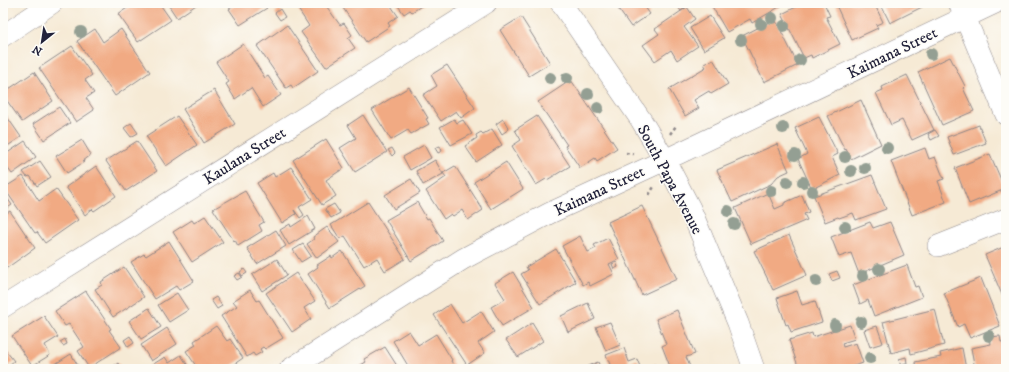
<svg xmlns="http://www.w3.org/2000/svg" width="1009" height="372" viewBox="0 0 1009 372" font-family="'IM FELL DW Pica',serif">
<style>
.building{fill:#f1aa83}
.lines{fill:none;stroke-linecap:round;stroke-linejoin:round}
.minor-casing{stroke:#8c8688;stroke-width:22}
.path{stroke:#8c8688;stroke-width:2.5;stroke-dasharray:3 3;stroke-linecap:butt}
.minor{stroke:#fff;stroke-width:21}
.tree{fill:#949f93}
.labels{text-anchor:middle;stroke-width:3;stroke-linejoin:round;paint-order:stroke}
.street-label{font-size:16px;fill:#22223b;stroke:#fdfcf7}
</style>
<rect width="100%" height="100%" fill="#fdfcf7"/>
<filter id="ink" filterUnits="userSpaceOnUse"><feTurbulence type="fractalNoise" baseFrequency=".025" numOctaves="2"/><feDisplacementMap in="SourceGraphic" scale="8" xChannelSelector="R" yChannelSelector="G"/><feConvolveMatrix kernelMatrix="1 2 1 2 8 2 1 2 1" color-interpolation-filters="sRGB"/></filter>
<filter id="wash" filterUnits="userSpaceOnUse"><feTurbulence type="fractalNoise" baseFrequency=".012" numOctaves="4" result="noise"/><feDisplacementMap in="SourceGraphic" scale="16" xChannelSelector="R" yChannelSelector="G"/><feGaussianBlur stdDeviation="0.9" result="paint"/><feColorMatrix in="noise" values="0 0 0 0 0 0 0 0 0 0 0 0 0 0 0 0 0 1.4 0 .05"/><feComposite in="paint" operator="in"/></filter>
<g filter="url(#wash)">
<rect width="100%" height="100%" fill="#f6ead5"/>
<g id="blocks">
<path class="building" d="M 135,3 L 159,3 L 171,20 L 138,42 L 118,14 Z
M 167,3 L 199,3 L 177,18 Z
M 239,3 L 263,3 L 267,8 L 240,25 L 229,9 Z
M 301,3 L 324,3 L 340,25 L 344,23 L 352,35 L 348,38 L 355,48 L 326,67 L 301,32 L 309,26 L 296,6 Z
M 343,3 L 389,3 L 398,16 L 388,23 L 390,26 L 366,42 L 341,5 Z
M 396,3 L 426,3 L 412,12 L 410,10 L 404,14 Z
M 614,3 L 642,3 L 650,14 L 631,27 Z
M 682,3 L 685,8 L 681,11 L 677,6 Z
M 710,3 L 786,3 L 752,23 L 750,19 L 727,32 Z
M 799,3 L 824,3 L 830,16 L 826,17 L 840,44 L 812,58 L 811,55 L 804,58 L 782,14 L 798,6 L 797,4 Z
M 835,3 L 874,3 L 883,22 L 876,25 L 878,28 L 852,40 Z
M 880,3 L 930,3 L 890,23 Z
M 687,7 L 695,19 L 684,27 L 698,46 L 677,60 L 671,50 L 655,61 L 643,45 L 659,34 L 655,29 Z
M 280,9 L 285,17 L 280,20 L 275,13 Z
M 710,16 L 724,38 L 704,50 L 690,28 Z
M 521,17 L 550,63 L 529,76 L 500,30 Z
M 775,19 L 798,65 L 764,82 L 742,36 Z
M 287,25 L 318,71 L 293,88 L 291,85 L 286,88 L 257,46 Z
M 95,29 L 103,42 L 121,29 L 150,72 L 115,96 L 77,41 Z
M 243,44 L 265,78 L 268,76 L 281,95 L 263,107 L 251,88 L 235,99 L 226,84 L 229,82 L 216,62 Z
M 72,46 L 92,75 L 85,80 L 94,93 L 86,98 L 94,110 L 76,122 L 39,68 Z
M 950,57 L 965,86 L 963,88 L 974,111 L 942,125 L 918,72 Z
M 713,59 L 728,84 L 711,94 L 709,91 L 694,100 L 699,108 L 685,116 L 669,89 L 706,67 L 704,64 Z
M 447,65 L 475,108 L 461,118 L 456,111 L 441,121 L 423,95 L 437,86 L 431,75 Z
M 34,72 L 53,101 L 22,122 L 3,95 L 3,93 Z
M 907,75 L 934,130 L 912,140 L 902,120 L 891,125 L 876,93 L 883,90 L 882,87 Z
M 571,80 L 617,148 L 597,161 L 595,158 L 580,168 L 565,146 L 567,145 L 538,102 Z
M 409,87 L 428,118 L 426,119 L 429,124 L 411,134 L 408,130 L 391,140 L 372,110 Z
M 214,90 L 235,124 L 204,143 L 183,109 Z
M 861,100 L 881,144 L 851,159 L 846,149 L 845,150 L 828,116 Z
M 59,107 L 70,123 L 44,140 L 33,124 Z
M 3,111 L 21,137 L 3,149 Z
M 363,115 L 387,152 L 355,172 L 340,148 L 356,138 L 348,125 Z
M 177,116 L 197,145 L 166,166 L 146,136 Z
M 537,116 L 570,166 L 547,180 L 546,179 L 536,185 L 512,146 L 521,140 L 515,130 Z
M 819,117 L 838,154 L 832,157 L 840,175 L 812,189 L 798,159 L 807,154 L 795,128 Z
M 454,119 L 457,123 L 463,120 L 472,134 L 451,145 L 440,127 Z
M 503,119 L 509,129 L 502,134 L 496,124 Z
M 131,123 L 138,133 L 131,137 L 124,128 Z
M 979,125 L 986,143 L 954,155 L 947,137 Z
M 492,129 L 502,145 L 476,162 L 465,146 L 477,138 L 476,135 L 481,132 L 483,134 Z
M 935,130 L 939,136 L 931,140 L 928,134 Z
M 326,139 L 344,168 L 326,180 L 336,196 L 322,205 L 293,160 Z
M 82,140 L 91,155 L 83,161 L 84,162 L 67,173 L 56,156 Z
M 25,141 L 36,157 L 12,174 L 3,162 L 3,156 Z
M 137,141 L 157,171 L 126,191 L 106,161 Z
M 777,144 L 789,171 L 778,176 L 771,184 L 732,202 L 717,170 Z
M 424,145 L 431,158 L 410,170 L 403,157 Z
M 440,146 L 442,151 L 438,153 L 435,148 Z
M 392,148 L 395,153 L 392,156 L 388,150 Z
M 925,148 L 929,159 L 935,157 L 944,179 L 938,181 L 946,202 L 912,215 L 891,161 Z
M 990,154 L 1005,189 L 969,204 L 955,168 Z
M 435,160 L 443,174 L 423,185 L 416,171 Z
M 40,161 L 51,177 L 37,186 L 30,176 L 27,177 L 23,172 Z
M 506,162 L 523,189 L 491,209 L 474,182 Z
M 96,166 L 116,196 L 94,211 L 92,209 L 85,215 L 66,187 Z
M 455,166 L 483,210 L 468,220 L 462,210 L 453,216 L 451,214 L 444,219 L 426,191 L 446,177 L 443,173 Z
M 291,167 L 312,199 L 299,207 L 304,215 L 300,218 L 294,210 L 296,214 L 282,223 L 257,183 L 273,173 L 275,177 Z
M 872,175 L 886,209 L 856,220 L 853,213 L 839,218 L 838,217 L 825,222 L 814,196 Z
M 23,176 L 39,201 L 56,189 L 78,220 L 45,243 L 37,232 L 35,233 L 4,188 Z
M 411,179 L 420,193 L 394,209 L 385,195 Z
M 245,191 L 264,222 L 259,225 L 262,231 L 238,246 L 235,240 L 234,241 L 213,209 Z
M 3,192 L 12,205 L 3,211 Z
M 768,193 L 775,209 L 784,205 L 784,203 L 802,195 L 809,212 L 804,214 L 807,220 L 751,244 L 735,208 Z
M 368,202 L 405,259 L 385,271 L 377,258 L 364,266 L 345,236 L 340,239 L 331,225 Z
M 417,202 L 427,219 L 429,218 L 443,241 L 411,261 L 386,220 Z
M 334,204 L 340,213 L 331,218 L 325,209 Z
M 642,206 L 677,279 L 642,295 L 608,222 Z
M 10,211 L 35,248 L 4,270 L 3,215 Z
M 205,216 L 223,242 L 192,262 L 173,232 L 192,220 L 194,223 Z
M 308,216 L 315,229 L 289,245 L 280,230 L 290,224 L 291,227 Z
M 870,222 L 873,228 L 890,222 L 904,255 L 859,274 L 851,253 L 839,257 L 831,237 Z
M 327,227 L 339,242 L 317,258 L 307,244 L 314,239 L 313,237 Z
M 276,230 L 286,246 L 257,264 L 247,248 Z
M 789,235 L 807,275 L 773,290 L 754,251 Z
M 580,236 L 588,252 L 596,248 L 594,245 L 608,238 L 619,259 L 609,264 L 614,274 L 590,286 L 588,282 L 583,285 L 562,246 Z
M 169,241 L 194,281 L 179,290 L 176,286 L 155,299 L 131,262 L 144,254 L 146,256 Z
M 303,244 L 311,256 L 301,262 L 293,250 Z
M 1006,246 L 1006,304 L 985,255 Z
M 556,249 L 576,282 L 540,304 L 521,274 L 528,270 L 526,267 Z
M 342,251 L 365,286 L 330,308 L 308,274 L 318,267 L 317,265 L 331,256 L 332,258 Z
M 277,259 L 287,275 L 262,291 L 252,275 Z
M 616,262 L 618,267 L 614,269 L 612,264 Z
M 907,265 L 915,287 L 918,286 L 922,297 L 874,316 L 868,300 L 860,304 L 853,285 Z
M 124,267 L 144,297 L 113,317 L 95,289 L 102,285 L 101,282 Z
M 244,269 L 247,273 L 242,276 L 240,272 Z
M 837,271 L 840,278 L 832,281 L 829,274 Z
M 513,272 L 534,307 L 502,326 L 491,307 L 505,299 L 495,283 Z
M 239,273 L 242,277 L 237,280 L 234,276 Z
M 296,273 L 315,301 L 304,308 L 311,319 L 292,332 L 266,293 Z
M 981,278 L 1000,326 L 970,338 L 964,324 L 958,327 L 944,293 Z
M 250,290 L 257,301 L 259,300 L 283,338 L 265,349 L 263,347 L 260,349 L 262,352 L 255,356 L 253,353 L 247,357 L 221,316 L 237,306 L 233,301 Z
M 86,291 L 111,329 L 109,330 L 121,347 L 89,368 L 78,351 L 84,347 L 69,324 L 65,326 L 55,311 Z
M 797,291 L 802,305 L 815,301 L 822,322 L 791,332 L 788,324 L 786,325 L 777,298 Z
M 177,293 L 188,310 L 169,322 L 158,305 Z
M 216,297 L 222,306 L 217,309 L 211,300 Z
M 588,303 L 595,319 L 568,332 L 561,316 Z
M 450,304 L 462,323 L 481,311 L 494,332 L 478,343 L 485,353 L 467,365 L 434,315 Z
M 149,308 L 161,327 L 141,339 L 129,321 Z
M 935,309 L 944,345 L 911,354 L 910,348 L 891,353 L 883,322 Z
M 677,310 L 695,354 L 686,357 L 691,369 L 671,369 L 662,346 L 666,344 L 656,319 Z
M 44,316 L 58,337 L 45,345 L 50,355 L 32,366 L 12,336 Z
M 610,322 L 620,345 L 606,351 L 596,327 Z
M 532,323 L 543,341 L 518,357 L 506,340 Z
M 850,325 L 855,339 L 842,343 L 843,347 L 856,343 L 863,363 L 845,369 L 799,369 L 789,340 L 812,333 L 813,337 Z
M 216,326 L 227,341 L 230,339 L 243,358 L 227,369 L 198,369 L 186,351 L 196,345 L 194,341 Z
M 877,326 L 883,343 L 870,347 L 864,330 Z
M 167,328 L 177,344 L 151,361 L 141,345 Z
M 409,331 L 418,345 L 436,334 L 452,360 L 451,361 L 456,369 L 410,369 L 393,341 Z
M 130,336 L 134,343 L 128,347 L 124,340 Z
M 1000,336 L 1001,342 L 1006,341 L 1006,369 L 975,369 L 971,348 L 991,344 L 990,337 Z
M 65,339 L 67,344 L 63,346 L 60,342 Z
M 3,347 L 14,361 L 4,369 L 3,369 Z
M 385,347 L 399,369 L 354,369 L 366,362 L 364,359 Z
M 624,348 L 629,362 L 637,359 L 641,369 L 612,369 L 606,355 Z
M 962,348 L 966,369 L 916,369 L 915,362 L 941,357 L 940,353 Z
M 71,354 L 80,369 L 54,369 L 52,366 Z
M 181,355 L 190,369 L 145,369 L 165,357 L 169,363 Z
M 906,357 L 907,363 L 900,364 L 899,359 Z
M 598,362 L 601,369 L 582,369 Z
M 118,363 L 122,369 L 109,369 Z
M 655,364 L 657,369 L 643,369 Z"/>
</g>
</g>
<g filter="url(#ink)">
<use href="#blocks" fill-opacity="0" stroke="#8c8688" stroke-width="1"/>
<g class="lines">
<g class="minor-casing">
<path id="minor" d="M 561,3 L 641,120 L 665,160 L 690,208 L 738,323 L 754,369
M 959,3 L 1006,115
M 3,36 L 52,3
M 938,246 L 1006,219
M 3,307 L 486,3
M 290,369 L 463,259 L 550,213 L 665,160 L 995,3"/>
</g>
<path class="path" d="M 526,4 L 526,3
M 670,134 L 676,126
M 626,153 L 634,154
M 649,195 L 655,185"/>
<use href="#minor" class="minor"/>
</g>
<g class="tree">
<circle cx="772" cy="18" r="6"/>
<circle cx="761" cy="24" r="6"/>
<circle cx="784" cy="26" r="6"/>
<circle cx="81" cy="32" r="6"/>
<circle cx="741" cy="40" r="6"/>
<circle cx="931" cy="54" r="6"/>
<circle cx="800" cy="60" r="6"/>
<circle cx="550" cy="78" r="6"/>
<circle cx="567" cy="78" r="6"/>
<circle cx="588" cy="94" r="6"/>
<circle cx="598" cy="108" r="6"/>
<circle cx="783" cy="128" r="6"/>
<circle cx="887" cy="148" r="6"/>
<circle cx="795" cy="155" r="6"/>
<circle cx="845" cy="157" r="6"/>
<circle cx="865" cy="168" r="6"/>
<circle cx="851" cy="171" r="6"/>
<circle cx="787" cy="182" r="6"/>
<circle cx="803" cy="182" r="6"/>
<circle cx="771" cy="191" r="6"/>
<circle cx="812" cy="191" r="6"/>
<circle cx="728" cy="211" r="6"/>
<circle cx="734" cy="224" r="6"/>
<circle cx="845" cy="227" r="6"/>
<circle cx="879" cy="269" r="6"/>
<circle cx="863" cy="276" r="6"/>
<circle cx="816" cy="281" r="6"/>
<circle cx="861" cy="322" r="6"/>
<circle cx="835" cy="325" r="6"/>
<circle cx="989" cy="336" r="6"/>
<circle cx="870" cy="358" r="6"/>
</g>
</g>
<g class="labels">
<g class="street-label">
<text transform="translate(892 52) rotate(-26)" y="6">Kaimana Street</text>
<text transform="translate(244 155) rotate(-32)" y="6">Kaulana Street</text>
<text transform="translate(671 179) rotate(62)" y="6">South Papa Avenue</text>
<text transform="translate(599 190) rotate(-25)" y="6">Kaimana Street</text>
</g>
</g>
<rect width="1009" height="372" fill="none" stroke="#fdfcf7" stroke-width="16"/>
<g transform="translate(42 42) rotate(210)" stroke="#fdfcf7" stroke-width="3" paint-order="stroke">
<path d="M0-3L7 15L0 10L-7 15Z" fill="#22223b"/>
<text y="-6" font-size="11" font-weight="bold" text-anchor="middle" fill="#22223b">N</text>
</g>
</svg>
